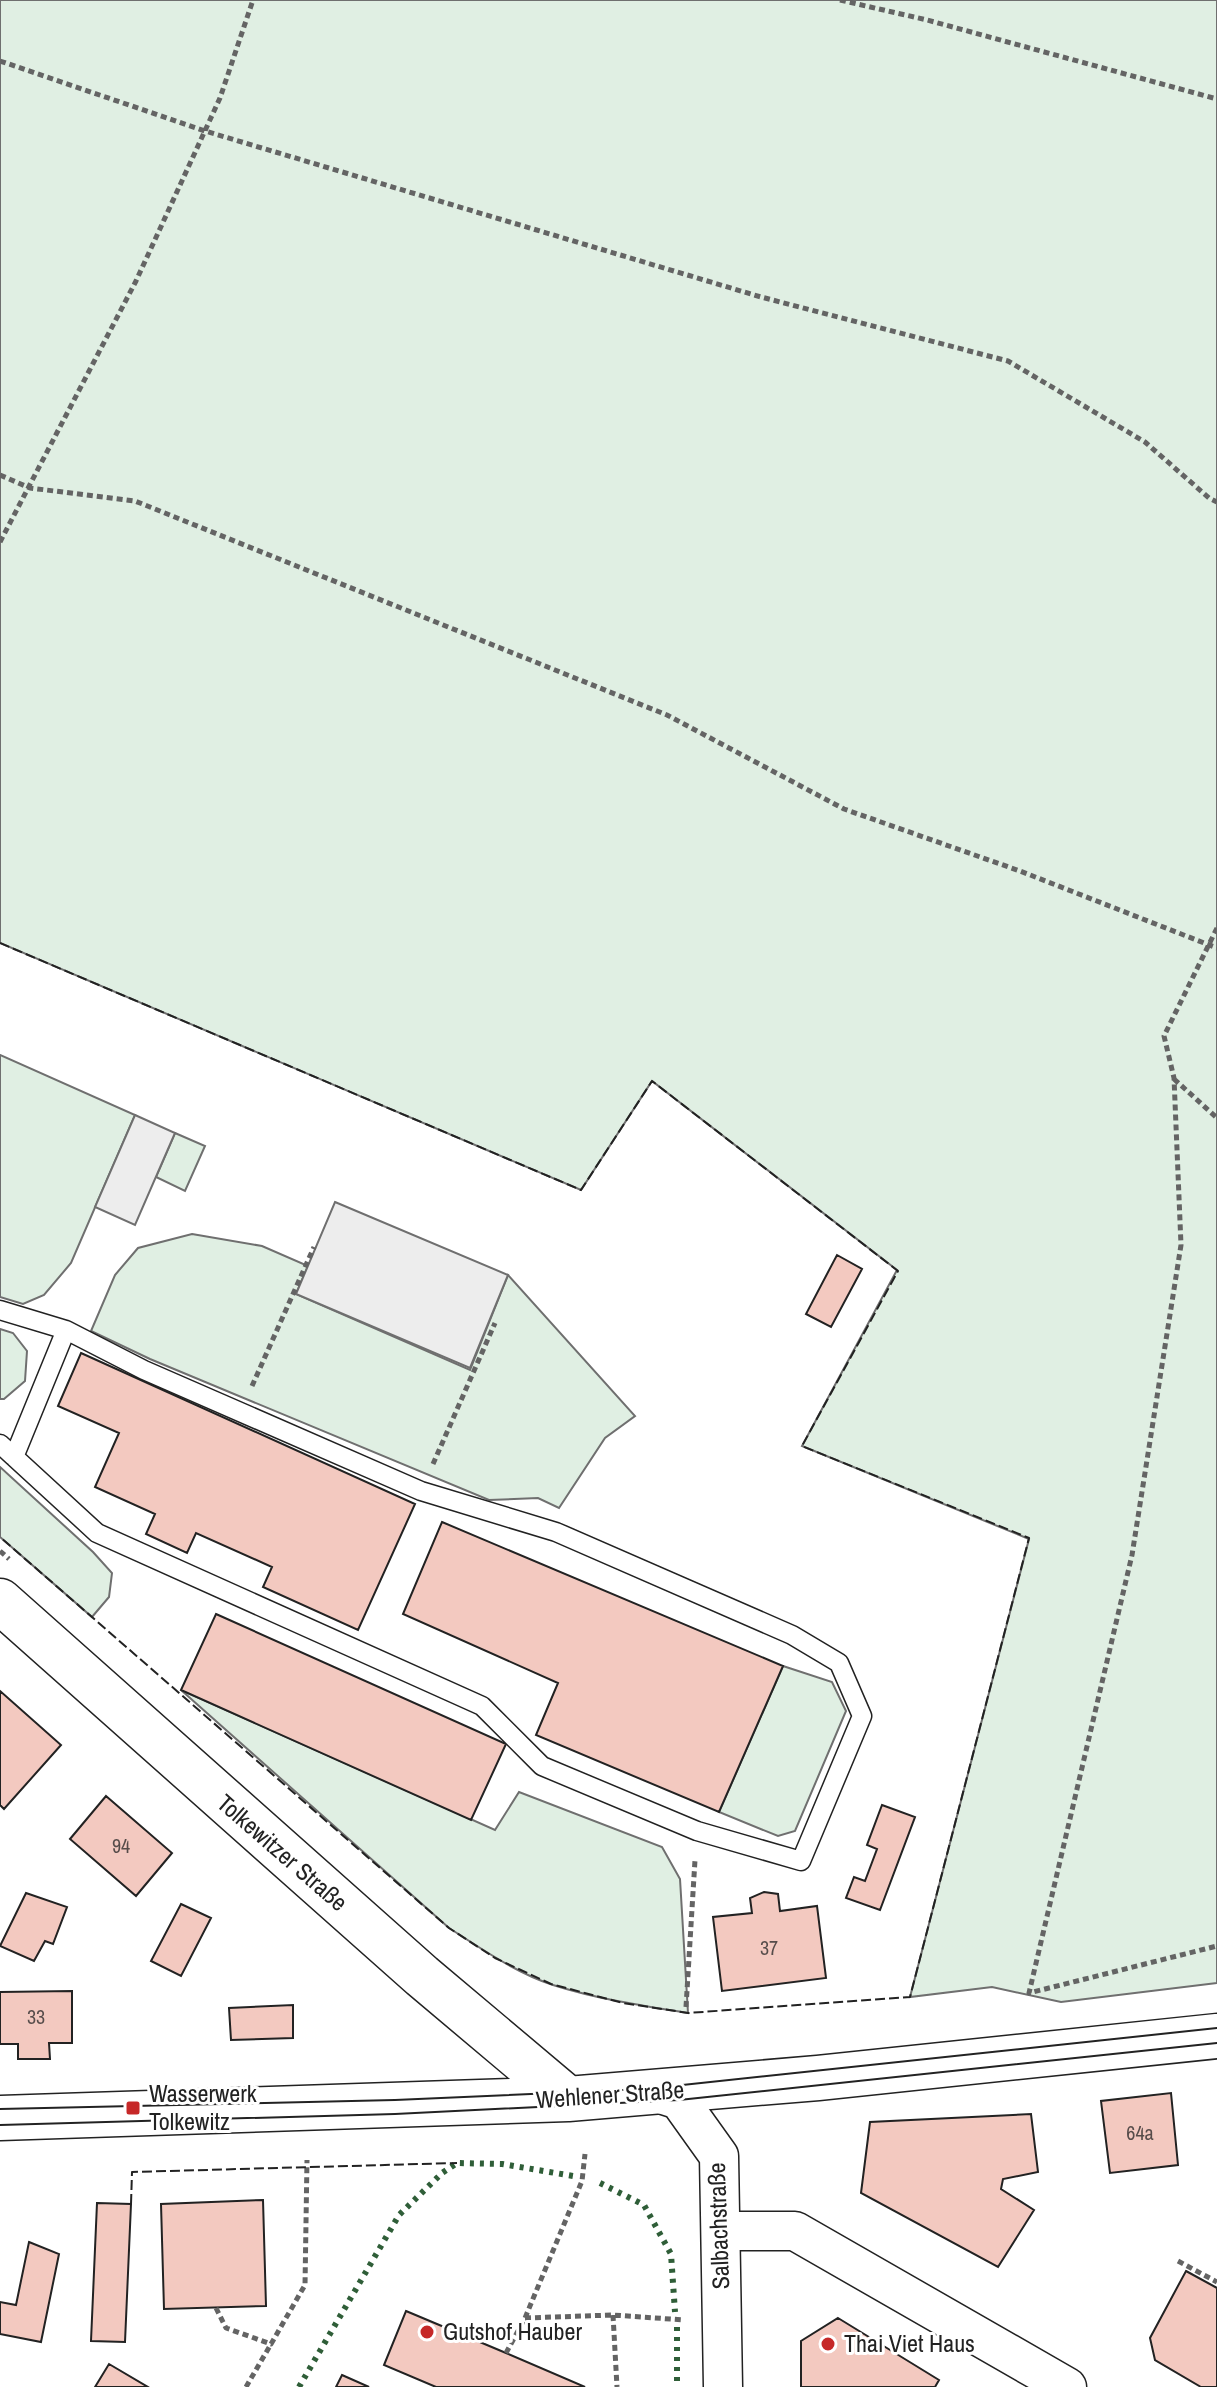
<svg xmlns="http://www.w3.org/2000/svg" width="1217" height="2387" font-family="'Archivo Narrow',sans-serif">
  <rect width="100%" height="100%" fill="#fff"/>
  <path fill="#e0efe3" stroke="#6f6f6f" stroke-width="2" d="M0,0H1217V1983L1061,2002L992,1987L910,1997L1029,1539L802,1446L897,1270L652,1081L581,1190L0,943Z
    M0,1055L135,1115L71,1263L44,1295L23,1304L0,1297Z
    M175,1133L205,1146L185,1191L156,1177Z
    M192,1234L262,1246L308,1266L296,1294L470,1370L508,1275L635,1416L605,1438L559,1508L538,1498L489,1500L150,1359L91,1331L115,1275L138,1248Z
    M0,1329L13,1333L27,1351L25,1381L4,1399H0Z
    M0,1467L93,1552L112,1573L109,1597L92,1617L0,1537Z
    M783,1666L832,1682L846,1711L795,1831L778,1836L719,1812Z
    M181,1690L495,1830L519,1792L662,1847L680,1879L688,2013C643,2006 597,1999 553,1985C516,1973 482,1949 449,1928Z"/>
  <path fill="#ededed" stroke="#6f6f6f" stroke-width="2" d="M135,1115L175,1133L135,1225L95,1207Z
    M335,1202L508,1275L470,1368L296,1294Z"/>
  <path fill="#f3c9c0" stroke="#222" stroke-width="2" d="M837,1255L862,1269L831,1327L806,1314Z
    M81,1353L415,1504L358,1630L263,1587L272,1567L196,1533L187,1553L146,1534L155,1514L95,1487L119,1433L58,1406Z
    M442,1522L783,1666L719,1812L536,1735L558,1683L403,1614Z
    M216,1614L506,1744L471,1820L181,1690Z
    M0,1691L61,1745L4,1809L0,1805Z
    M106,1796L172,1853L136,1896L70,1839Z
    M882,1805L915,1817L880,1910L846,1898L854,1877L865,1881L877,1849L867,1845Z
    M764,1892L778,1894L780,1911L817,1906L826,1978L722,1991L713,1917L752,1913L750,1898Z
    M26,1893L67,1907L53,1944L45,1941L34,1961L0,1946Z
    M181,1904L211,1918L181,1976L151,1961Z
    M72,1991V2043H49L50,2059H18V2044H0V1992Z
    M293,2005V2038L231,2040L229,2008Z
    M1171,2093L1178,2165L1110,2173L1101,2101Z
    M1031,2114L1038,2172L1003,2179L1001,2189L1034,2210L998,2267L861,2193L870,2122Z
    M263,2200L266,2306L164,2309L161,2204Z
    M97,2203L131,2204L125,2342L91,2341Z
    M29,2242L59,2254L41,2342L0,2334V2302L16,2305Z
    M1186,2271L1217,2288V2387H1201L1155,2360L1150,2338Z
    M406,2311L506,2353L585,2387H436L384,2365Z
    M838,2318L939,2380L935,2387H801V2341Z
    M109,2364L148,2387H95Z
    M342,2375L369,2387H336Z"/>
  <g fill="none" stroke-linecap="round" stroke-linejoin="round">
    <defs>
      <path id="service" d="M0,1310L66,1330L14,1457
        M0,1444L97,1533L482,1706L542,1766L697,1831L801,1861L862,1716L839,1663L792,1635L556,1532L421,1491L144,1370L66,1330"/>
      <path id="minor" d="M657,2093L679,2100L719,2156L723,2387
        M721,2231H795L1067,2387"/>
      <path id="secondary" d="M0,1601L422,1976L568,2099
        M0,2118L568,2099L818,2078L1217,2036"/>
    </defs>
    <use href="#service" stroke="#222" stroke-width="21"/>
    <use href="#minor" stroke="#222" stroke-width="41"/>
    <use href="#secondary" stroke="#222" stroke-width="47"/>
    <path stroke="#646464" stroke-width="5" stroke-dasharray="6 4" stroke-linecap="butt" d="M840,0L927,20L1217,99
      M0,61L205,131L761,297L1008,361L1145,442L1209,498L1217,502
      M0,475L30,488L135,501L667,715L844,809L1020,871L1217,948
      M0,542L136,281L220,98L253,0
      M1217,928L1164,1036L1174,1078L1181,1245L1132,1555L1029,1993L1217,1946
      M1174,1079L1217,1118
      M252,1386L314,1247
      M433,1464L495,1323
      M0,1551L9,1559
      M686,2007L695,1860
      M1178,2261L1217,2282
      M216,2308L226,2328L271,2344L305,2285L307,2160
      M613,2315L617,2387
      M525,2318L613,2315L684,2320
      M506,2353L525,2318L582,2181L585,2154
      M246,2387L271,2344"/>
    <use href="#service" stroke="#fff" stroke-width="18"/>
    <use href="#minor" stroke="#fff" stroke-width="38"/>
    <use href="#secondary" stroke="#fff" stroke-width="44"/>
    <path stroke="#222" stroke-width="2" d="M0,2109L395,2100L645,2089L1217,2028
      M0,2125L395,2114L679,2100L1217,2043"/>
    <path stroke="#2f5e38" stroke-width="6" stroke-dasharray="4 6" stroke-linecap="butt" d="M600,2183L644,2205L671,2254L675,2312
      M677,2327V2387
      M299,2387L399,2215L442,2173L457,2163L502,2164L573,2176"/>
    <path stroke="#222" stroke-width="2" stroke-dasharray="10 4" stroke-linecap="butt" d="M0,943L581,1190L652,1081L898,1271L802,1446L1029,1538L910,1997L688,2013L623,2003L551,1984L495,1958L449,1928L0,1537
      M131,2204L132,2172L457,2163"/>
  </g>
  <g fill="#c62828" stroke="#fff" stroke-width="3">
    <rect x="125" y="2100" width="16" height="16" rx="4"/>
    <circle cx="427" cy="2332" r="8"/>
    <circle cx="828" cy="2344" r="8"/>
  </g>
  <g text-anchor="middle" stroke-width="6" stroke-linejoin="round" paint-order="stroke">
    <g font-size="20" fill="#564c4a">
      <text x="121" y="1853">94</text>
      <text x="769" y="1955">37</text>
      <text x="36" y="2024">33</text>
      <text x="1140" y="2140">64a</text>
    </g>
    <g font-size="24" fill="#222" stroke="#fff">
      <text transform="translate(282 1853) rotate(41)" y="8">Tolkewitzer Straße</text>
      <text transform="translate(610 2095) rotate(-4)" y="8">Wehlener Straße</text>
      <text transform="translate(719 2226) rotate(-92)" y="8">Salbachstraße</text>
    </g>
    <g font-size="24" fill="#222" stroke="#fff" text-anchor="start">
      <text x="149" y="2102">Wasserwerk<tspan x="149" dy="28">Tolkewitz</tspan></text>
      <text x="443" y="2340">Gutshof Hauber</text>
      <text x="844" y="2352">Thai Viet Haus</text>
    </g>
  </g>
</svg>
